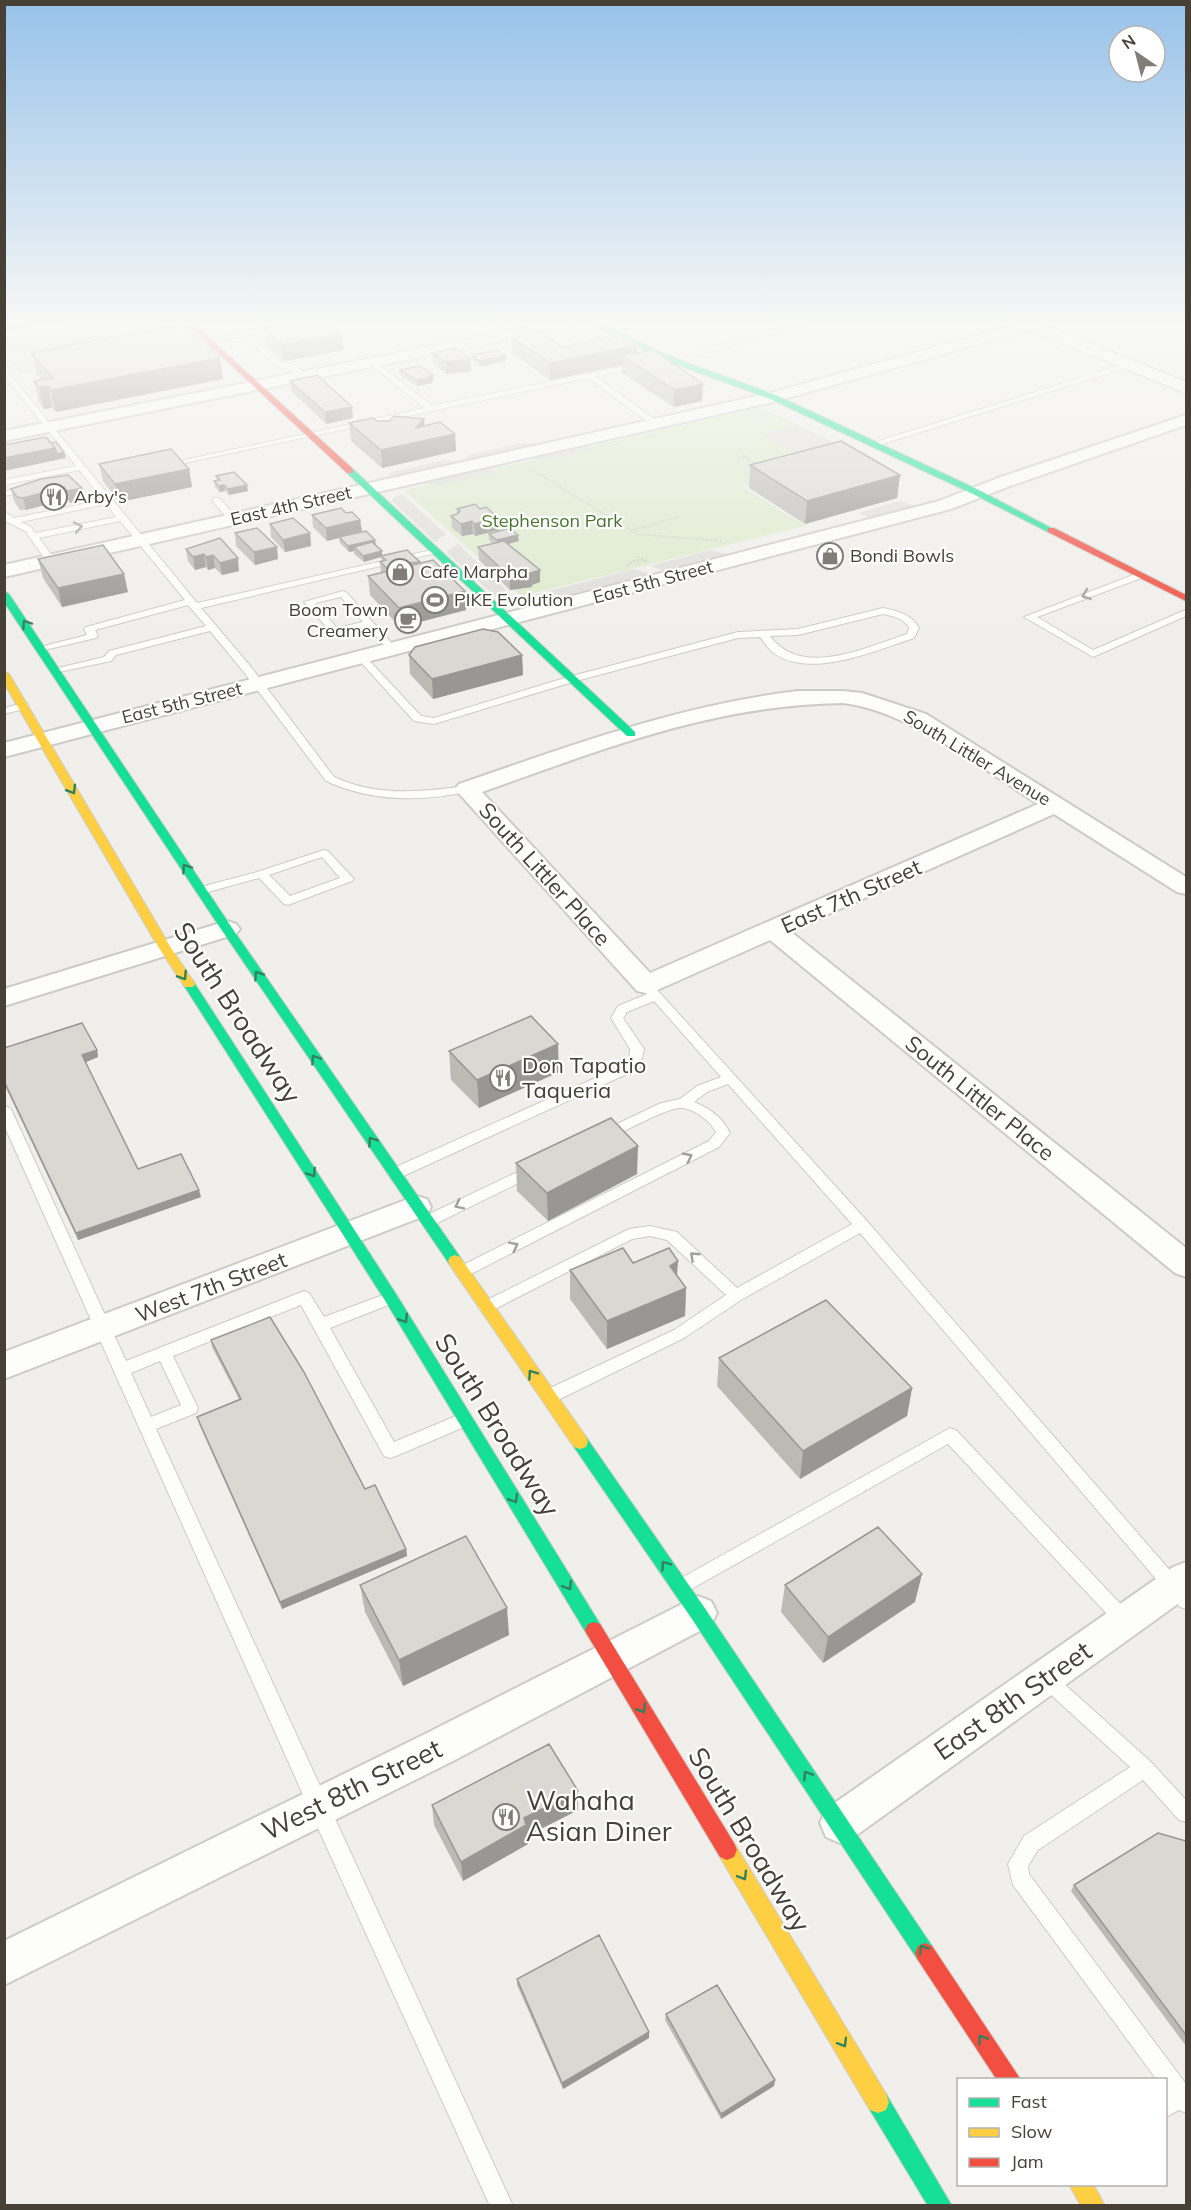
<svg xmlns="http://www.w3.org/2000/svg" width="1191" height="2210" font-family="Mulish,sans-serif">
  <rect width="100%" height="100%" fill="#f0efeb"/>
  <path fill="#ddeacc" d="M757,408L787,419L860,455L743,487L805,526L521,596L404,490Z"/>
  <path fill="#dfdeda" d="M81,325H166L187,344L20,375L5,356V339Z
    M797,426L857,454L817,463L763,437L769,431Z
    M521,443L541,445L477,459L465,458L468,455Z
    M582,446L593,447L591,450L548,461L526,458Z
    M445,460L466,462L402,476L388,475L391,472Z
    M484,468L496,470L493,473L441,485L420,483Z
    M402,494L446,534L435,542L391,500Z
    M899,501L916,506L869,518L859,513Z
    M458,544L506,590L496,597L446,552Z
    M710,550L731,555L668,572L650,566Z
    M634,569L652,574L549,601L533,595Z"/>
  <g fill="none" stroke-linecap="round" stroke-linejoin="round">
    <defs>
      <path id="lane" d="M286,325H302L251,335L283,363L294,365L305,374V378H299L289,369L278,367L244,336L209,342L205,340Z
        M486,325H494L509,336L502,338Z
        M557,325H566L608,350L601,352Z
        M794,325H806L699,354L695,352Z
        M373,360L432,406L639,363H642V367L595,376L661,424L654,426L588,378L165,467L161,465L425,408L370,364L369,362Z
        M1128,363L1135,365L876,446L869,444Z
        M4,367L197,603L436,549V553L201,608L251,667L334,777C377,797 421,792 467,786L472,789L471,791C423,802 371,802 326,781L243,671L210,631L116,655L111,661L54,673V669L104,657L109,651L206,626L188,605L95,630L98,636L96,638L40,651V647L87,635L84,629L86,627L185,600L120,521L39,538L56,561L51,564L48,563L25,531L5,521L4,511L14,518L103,500L79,470L4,485V480L76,466L4,375ZM106,504L116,517L35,533L31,527L21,522Z
        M29,486L32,487V491L4,496V491Z
        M213,498H219L236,517V521H230L213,502Z
        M1141,572L1146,575L1144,577L1037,617L1093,650L1183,611L1186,610V616L1093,657L1024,617Z
        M343,591L346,592L396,648V652H390L367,626L332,633L304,602ZM341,597L363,622L337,628L315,603Z
        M883,608C898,611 911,614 919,628L914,638C877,650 812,679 775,654C769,650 765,643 760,637L738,638L576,681L434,724L414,721L357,658L365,656L421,716L434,718L568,677L738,632L798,629ZM883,614C893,616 904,618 909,628L907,634C866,647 802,679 770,636L798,635Z
        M24,703L28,704V708L4,714V708Z
        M324,850L328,851L352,877L354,879L352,881L288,905L284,904L259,878L201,894L195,890L197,888L257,872ZM322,857L340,878L290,896L269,875Z
        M646,981L650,982L867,1221L1186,1589V1609L1180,1607L860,1233L741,1300L684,1338L556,1401L550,1402L544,1401L542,1396L544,1391L674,1330L726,1295L667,1240L650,1236L632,1239L491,1311L486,1313L481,1311L478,1307L481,1303L629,1229L650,1226L677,1232L737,1288L852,1224L728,1084L707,1092L694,1102C711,1109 722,1117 730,1133L719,1147L467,1276H457L455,1272L457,1268L709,1141L716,1132C711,1122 695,1109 682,1108C667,1107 624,1132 608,1139H598L596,1136L598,1133L661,1103L680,1099L697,1086L721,1077L654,1001L627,1012L623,1018L644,1049L640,1068L399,1178L394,1179L387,1174L389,1170L629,1063L630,1049L611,1018L618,1006L647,994L640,985Z
        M4,1105L11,1109L126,1361L304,1291L309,1293L324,1317L391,1292L396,1294L399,1298L396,1302L330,1328L394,1442L463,1413L469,1415L471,1420L469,1425L396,1456L390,1458L384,1456L301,1305L173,1356L198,1408L196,1413L156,1429L513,2206H490L312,1815L4,1125ZM160,1361L181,1405L151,1417L131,1373Z
        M532,1165L537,1166L539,1170L537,1174L433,1225H423L421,1221L423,1217Z
        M950,1428L956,1430L1131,1615L1134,1621L1131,1627L1125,1629L1119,1627L948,1444L688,1591L682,1594L676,1591L673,1586L676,1581Z
        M1045,1670L1051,1672L1151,1762L1186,1800V1822L1179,1820L1143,1780L1038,1850L1028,1866L1029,1874L1186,2084V2113L1179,2110L1166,2117V2080H1157L1013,1885L1008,1864L1024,1836L1130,1767L1039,1684L1036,1678L1039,1672Z"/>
      <path id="street" d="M538,325H567L560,329L4,441V431Z
        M1014,325H1044L1186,382V393L1030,330L773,402L4,577V565L770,393Z
        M1186,415V425L1010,486L951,509L4,757V743L939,501L998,478Z
        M798,691H843L862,693L926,714L1186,877V894L1177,892L1054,814L790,931L1186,1248V1277L1175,1273L770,940L655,991L646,993L637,991L455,789L459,784C570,746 680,705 798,691ZM843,703C909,711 981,768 1038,804L650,973L482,792C604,749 712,705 843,703Z
        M227,921L236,924L240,929L236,934L4,1006V989Z
        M416,1196L427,1199L431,1207L427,1215L4,1379V1352Z
        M1186,1562V1598L854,1837L840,1843L826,1837L820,1823L826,1809L1173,1567Z
        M698,1596L711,1601L717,1613L711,1625L453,1761L4,1985V1941L425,1734Z"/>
      <path id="fast" d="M16,325H32L4,331V327Z
        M594,325H603L672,357L776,395L979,490L1055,530L1048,532L973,494L770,399L666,361Z
        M347,469H353L635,732V736H627L382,506L347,473Z
        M4,591L9,594L232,928L460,1257L462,1261L460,1265H450L221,929L4,602Z
        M189,980L193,981L396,1294L600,1624L603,1630L600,1636L594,1638L588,1636L386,1302L183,984Z
        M580,1435L586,1437L704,1607L932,1946L935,1953L932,1960L925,1963L918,1960L692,1619L574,1447L572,1442L574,1437Z
        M878,2091L886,2094L952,2206H928L870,2110L867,2102L870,2094Z"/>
      <path id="slow" d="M4,671L9,674L171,948L195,984L193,987H185L159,948L4,683Z
        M455,1255L460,1257L586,1437L588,1442L586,1447L580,1449L574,1447L450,1265L448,1261L450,1257Z
        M727,1840L734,1843L886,2094L889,2102L886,2110L878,2113L870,2110L720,1857L717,1850L720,1843Z
        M1069,2184H1093L1105,2206H1081Z"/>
      <path id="jam" d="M188,325H195L353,469V473H347Z
        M1048,528H1054L1186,595V601L1048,532Z
        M594,1622L600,1624L734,1843L737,1850L734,1857L727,1860L720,1857L588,1636L585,1630L588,1624Z
        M925,1943L932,1946L1021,2080H997L918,1960L915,1953L918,1946Z"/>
    </defs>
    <use href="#lane" stroke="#cdcbc7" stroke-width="2"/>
    <use href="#street" stroke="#cdcbc7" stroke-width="4"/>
    <use href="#fast" stroke="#ceccc2" stroke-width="2"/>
    <use href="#slow" stroke="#ceccc2" stroke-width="2"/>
    <use href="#jam" stroke="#ceccc2" stroke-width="2"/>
    <path stroke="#d1cecb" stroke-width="2" stroke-dasharray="1.5 1.5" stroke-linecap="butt" d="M743,455L749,458H738Z
      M747,459L760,465
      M534,471L637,534L722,541
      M631,531L680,516"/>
    <path stroke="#d1cecb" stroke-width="3" stroke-dasharray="2 2" stroke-linecap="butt" d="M627,566L631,562L643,559L647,562"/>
    <use href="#lane" fill="#fdfdfc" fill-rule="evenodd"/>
    <use href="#street" fill="#fdfdfc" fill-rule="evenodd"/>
    <use href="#fast" fill="#16e098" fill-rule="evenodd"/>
    <use href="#slow" fill="#ffcf43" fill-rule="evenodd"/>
    <use href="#jam" fill="#f24e42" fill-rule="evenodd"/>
  </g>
  <path fill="#bbbab5" d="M263,328L344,350L284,361L265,344Z
    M511,337L562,347L637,345V353L702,401L674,407L622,373V365L550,380L512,353Z
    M68,345L223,379L56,412L52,408L44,409L39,403L34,381L41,380L37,375L32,353L69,347Z
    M432,353L470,359L471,371L446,374L433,364Z
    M472,355L506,361L480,367L472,360Z
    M400,370L433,381H432V383L417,386L401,376Z
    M290,381L352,407L353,418L326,424L292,392Z
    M424,419V426L455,434L456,451L382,468L351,441L349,423L377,421Z
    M99,464L189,469L192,487L119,502L103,481Z
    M750,465L900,475L897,498L805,524L749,488Z
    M216,476L247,485L248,491L229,495L225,491L220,492L215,487L214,481H217Z
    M41,479L82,488L84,500L70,503L67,499L26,510H20L14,501L11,489Z
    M457,509H480L498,518L499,530L475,536L473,534L462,536L452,528L451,516L457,514Z
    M346,513L360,520L362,532L376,545L382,555L420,562V564L466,610L400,627L370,595L368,576L381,573L380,562L382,561L381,557L364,562L354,554V551L349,552L340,543L339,538L327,541L313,527L312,515Z
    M270,524L310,533L311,546L285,552L271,537Z
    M235,533L278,559L255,565L236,546Z
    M489,534L519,541L507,544L540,582L532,585V587L510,590L479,560L478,547L493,544L489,540Z
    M220,538L239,571L222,575L215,568L208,570L206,567L195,570L188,561L186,549Z
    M38,559L128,592L62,607L43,578Z
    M409,655H522L523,675L433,699L410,674Z
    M4,1048L97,1050L98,1057L85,1062L138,1169L201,1197L78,1240L4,1084Z
    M449,1051L559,1072L479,1108L451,1080Z
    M516,1163L637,1174L548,1221L517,1191Z
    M633,1263L677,1276L686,1288L685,1316L607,1349L570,1299V1270Z
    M211,1340L365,1489L406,1549L407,1556L282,1609L199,1424L197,1417L239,1399L212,1347Z
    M719,1358L912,1388L907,1416L800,1479L717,1386Z
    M360,1585L509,1635L403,1686L365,1612Z
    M785,1585L915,1602L823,1663L781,1612Z
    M578,1791V1810L527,1836L528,1844L463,1881L434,1825L432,1805Z
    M1186,1841V2046L1071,1891L1074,1885Z
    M517,1979L649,2038L563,2089L517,1985Z
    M666,2014L775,2080L774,2086L721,2119L665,2020Z"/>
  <path fill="#999794" d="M342,333L344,350L284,361L282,345Z
    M637,345V361L622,356V365L550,380V363Z
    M506,356V361L480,367V361Z
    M220,358L223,379L56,412L51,390Z
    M470,359L471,371L446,374V362Z
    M433,375V381H432V383L417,386V380Z
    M703,384L702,401L674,407V390Z
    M48,386L52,408L44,409L39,387Z
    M352,407L353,418L326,424L325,412Z
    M424,419L425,437L455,434L456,451L382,468L381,450L416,428Z
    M55,448L64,452L66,458L4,471V458Z
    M189,469L192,487L119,502L115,484Z
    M900,475L897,498L805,524L807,501Z
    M224,485L225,491L220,492L219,486Z
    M247,485L248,491L229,495L228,489Z
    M64,487L67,499L26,510L23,498Z
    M82,488L84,500L70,503L67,491Z
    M498,518L499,530L475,536L474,524Z
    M360,520L362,532L327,541L326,528Z
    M472,521L473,534L462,536L461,524Z
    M310,533L311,546L285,552L283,540Z
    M518,535L519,541L497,547V540Z
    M375,540L376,546L354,547V551L349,552L348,546Z
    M277,547L278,559L255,565L254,552Z
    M382,551V557L381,556V557L364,562L363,556Z
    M204,554L206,567L195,570L193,557Z
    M213,555L215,568L208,570L206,557Z
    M238,558L239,571L222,575L220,563Z
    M410,563L411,575L388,581L387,568Z
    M540,570V582L532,585V587L510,590V577Z
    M124,574L128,592L62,607L58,588Z
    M465,591L466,610L400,627L399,608Z
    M522,655L523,675L433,699L432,679Z
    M558,1044L559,1072L479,1108L477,1080Z
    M97,1050L98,1057L84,1063L82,1055Z
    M638,1146L637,1174L548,1221L547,1193Z
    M199,1190L201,1197L78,1240L76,1233Z
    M678,1261L676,1289L670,1266Z
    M686,1288L685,1316L607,1349V1321Z
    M912,1388L907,1416L800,1479L803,1451Z
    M406,1549L407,1556L282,1609L280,1602Z
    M922,1574L915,1602L823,1663L828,1637Z
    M507,1608L509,1635L403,1686L399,1660Z
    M578,1791V1810L527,1836L528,1844L463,1881L461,1862L524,1818Z
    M649,2032V2038L563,2089L562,2083Z
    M775,2080L774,2086L721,2119V2114Z"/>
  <path fill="#dad8d3" stroke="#999794" stroke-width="1.5" d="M185,325L220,358L51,390L48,386L39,387L34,381L53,378L32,353L70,346L68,345Z
    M279,325H332L342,333L282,345L263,328Z
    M539,331L562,347L621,335L637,345L550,363L511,337Z
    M455,348L470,359L446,362L432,353Z
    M498,350L506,356L480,361L472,355Z
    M653,350L703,384L674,390L622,356Z
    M420,366L433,375L430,376L432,377L417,380L400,370Z
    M317,375L352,407L325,412L290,381Z
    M394,416L424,419L416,428L440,422L455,434L381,450L349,423L373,418L377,421H389Z
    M46,437L55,448L4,458V445Z
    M841,441L900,475L807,501L750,465Z
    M56,442L64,452L57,454L55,448L51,443Z
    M171,449L189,469L115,484L99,464Z
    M234,472L247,485L228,489L224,485L219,486L214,481L220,480L216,476Z
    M68,475L82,488L67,491L64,487L23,498L17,497L11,489L41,479Z
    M475,504L480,509L486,507L498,518L474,524L472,521L461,524L451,516L457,514L460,511L457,509Z
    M341,508L346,513L352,512L360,520L326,528L312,515Z
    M293,518L310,533L283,540L270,524Z
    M257,528L277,547L254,552L235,533Z
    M510,528L518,535L497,540L489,534Z
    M366,531L375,540L348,546L339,537Z
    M220,538L238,558L220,563L213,555L206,557L204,554L193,557L186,549Z
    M504,541L540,570L530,573L531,574L510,577L478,547Z
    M372,542L382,551L363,556L354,547Z
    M103,545L124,574L58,588L38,559Z
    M407,550L420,562L410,563L387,568L380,562L386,560L381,556Z
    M433,560L465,591L399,608L368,576Z
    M483,629L498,632L522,655L432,679L409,655L415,647Z
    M531,1016L558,1044L477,1080L449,1051Z
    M82,1023L97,1050L82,1055L138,1169L181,1154L199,1190L76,1233L4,1081V1048Z
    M611,1118L638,1146L547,1193L516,1163Z
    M623,1248L633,1263L669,1248L678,1261L670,1266L686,1288L607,1321L570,1270Z
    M826,1300L912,1388L803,1451L719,1358Z
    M270,1317L304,1372L365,1489L375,1485L406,1549L280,1602L197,1417L241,1399L211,1340Z
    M878,1527L922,1574L828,1637L785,1585Z
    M466,1536L507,1608L399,1660L360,1585Z
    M549,1744L578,1791L524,1818L526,1825L461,1862L432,1805Z
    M1158,1833L1186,1841V2035L1074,1885Z
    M599,1935L649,2032L562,2083L517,1979Z
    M717,1985L775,2080L721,2114L666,2014Z"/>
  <defs><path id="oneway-chevron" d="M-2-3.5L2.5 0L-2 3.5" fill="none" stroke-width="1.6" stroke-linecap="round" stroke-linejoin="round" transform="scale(1.5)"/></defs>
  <g stroke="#a29e9a">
    <use href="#oneway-chevron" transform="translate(78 527) rotate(-12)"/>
    <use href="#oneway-chevron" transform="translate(1086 595) rotate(160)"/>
    <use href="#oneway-chevron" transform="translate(688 1157) rotate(-27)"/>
    <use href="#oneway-chevron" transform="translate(459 1205) rotate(154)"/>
    <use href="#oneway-chevron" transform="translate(514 1246) rotate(-27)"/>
    <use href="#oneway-chevron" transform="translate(694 1256) rotate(-137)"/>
  </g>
  <g stroke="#33805e">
    <use href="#oneway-chevron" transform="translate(26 624) rotate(-124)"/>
    <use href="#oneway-chevron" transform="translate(72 790) rotate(59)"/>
    <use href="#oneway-chevron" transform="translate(186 868) rotate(-124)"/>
    <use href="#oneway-chevron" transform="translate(258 975) rotate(-124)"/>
    <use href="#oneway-chevron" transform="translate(183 976) rotate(57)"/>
    <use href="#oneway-chevron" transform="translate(315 1059) rotate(-124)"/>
    <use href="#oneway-chevron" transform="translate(372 1141) rotate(-125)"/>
    <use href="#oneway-chevron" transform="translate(312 1173) rotate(57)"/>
    <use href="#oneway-chevron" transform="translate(404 1319) rotate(58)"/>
    <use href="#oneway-chevron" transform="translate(532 1374) rotate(-125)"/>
    <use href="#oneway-chevron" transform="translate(514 1499) rotate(59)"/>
    <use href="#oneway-chevron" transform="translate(665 1565) rotate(-125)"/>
    <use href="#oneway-chevron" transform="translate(568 1586) rotate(58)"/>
    <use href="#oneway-chevron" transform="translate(642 1709) rotate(59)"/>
    <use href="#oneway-chevron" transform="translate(807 1775) rotate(-124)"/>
    <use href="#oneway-chevron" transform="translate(743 1876) rotate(59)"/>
    <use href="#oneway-chevron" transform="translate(923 1949) rotate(-123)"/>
    <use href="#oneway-chevron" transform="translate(982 2039) rotate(-124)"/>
    <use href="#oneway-chevron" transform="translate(843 2043) rotate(59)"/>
  </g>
  <linearGradient id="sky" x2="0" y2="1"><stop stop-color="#97c2ea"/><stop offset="0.51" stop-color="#f8f8f6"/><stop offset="1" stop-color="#f8f8f6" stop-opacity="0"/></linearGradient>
  <rect width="1191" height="634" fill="url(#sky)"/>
  <defs>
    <symbol id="restaurant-ring" viewBox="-11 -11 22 22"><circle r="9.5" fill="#fff" stroke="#827d76" stroke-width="1.5"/><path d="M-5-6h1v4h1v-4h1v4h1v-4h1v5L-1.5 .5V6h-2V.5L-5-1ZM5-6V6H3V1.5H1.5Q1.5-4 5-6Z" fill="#827d76"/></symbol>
    <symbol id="shop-ring" viewBox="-11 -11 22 22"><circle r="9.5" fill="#fff" stroke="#827d76" stroke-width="1.5"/><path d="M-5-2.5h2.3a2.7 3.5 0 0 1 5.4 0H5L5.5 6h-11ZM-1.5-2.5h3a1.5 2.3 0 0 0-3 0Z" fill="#827d76"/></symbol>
    <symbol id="stadium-ring" viewBox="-11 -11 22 22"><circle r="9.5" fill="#fff" stroke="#827d76" stroke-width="1.5"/><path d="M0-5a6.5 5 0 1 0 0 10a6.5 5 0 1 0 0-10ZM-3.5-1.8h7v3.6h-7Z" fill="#827d76"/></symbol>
    <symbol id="cafe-ring" viewBox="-11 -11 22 22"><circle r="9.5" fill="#fff" stroke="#827d76" stroke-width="1.5"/><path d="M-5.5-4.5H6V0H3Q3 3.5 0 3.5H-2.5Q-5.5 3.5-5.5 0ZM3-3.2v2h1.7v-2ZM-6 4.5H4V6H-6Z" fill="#827d76"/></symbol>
  </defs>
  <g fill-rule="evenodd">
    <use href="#restaurant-ring" x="39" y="482" width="30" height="30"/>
    <use href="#shop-ring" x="815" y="541" width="30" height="30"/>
    <use href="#shop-ring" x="385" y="557" width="30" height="30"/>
    <use href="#stadium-ring" x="420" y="585" width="30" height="30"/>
    <use href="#cafe-ring" x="393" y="605" width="30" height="30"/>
    <use href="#restaurant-ring" x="488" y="1063" width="30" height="30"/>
    <use href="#restaurant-ring" x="491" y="1802" width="30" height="30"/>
  </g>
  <g text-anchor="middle" stroke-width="4.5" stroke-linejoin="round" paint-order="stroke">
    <g font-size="18" fill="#464037" stroke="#fff" text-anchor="start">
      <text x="74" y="503">Arby's</text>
      <text x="850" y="562">Bondi Bowls</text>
      <text x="420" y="578">Cafe Marpha</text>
      <text x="454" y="606">PIKE Evolution</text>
      <text x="388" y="616" text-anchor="end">Boom Town<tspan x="388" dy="21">Creamery</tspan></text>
    </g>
    <g font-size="18" fill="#464037" stroke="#fff">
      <text transform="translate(291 506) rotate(-13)" y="6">East 4th Street</text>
      <text transform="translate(653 582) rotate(-15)" y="6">East 5th Street</text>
      <text transform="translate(182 703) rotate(-14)" y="6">East 5th Street</text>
      <text transform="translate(977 758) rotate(31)" y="6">South Littler Avenue</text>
    </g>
    <g font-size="18" fill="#47742d" stroke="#fff">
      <text x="552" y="527">Stephenson Park</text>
    </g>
    <g font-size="22" fill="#464037" stroke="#fff">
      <text transform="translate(545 874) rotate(48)" y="8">South Littler Place</text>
      <text transform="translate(851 896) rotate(-24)" y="8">East 7th Street</text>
      <text transform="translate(980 1098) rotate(39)" y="8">South Littler Place</text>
      <text transform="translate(211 1287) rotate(-21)" y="8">West 7th Street</text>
    </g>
    <g font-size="22" fill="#464037" stroke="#fff" text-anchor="start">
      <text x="522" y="1073">Don Tapatio<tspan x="522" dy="25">Taqueria</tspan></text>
    </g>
    <g font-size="27" fill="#464037" stroke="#fff">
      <text transform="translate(237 1013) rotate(57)" y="9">South Broadway</text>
      <text transform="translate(497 1425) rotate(58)" y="9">South Broadway</text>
      <text transform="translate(1013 1701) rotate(-35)" y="9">East 8th Street</text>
      <text transform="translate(352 1790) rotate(-26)" y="9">West 8th Street</text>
      <text transform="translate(749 1840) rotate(59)" y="9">South Broadway</text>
    </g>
    <g font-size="27" fill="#464037" stroke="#fff" text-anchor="start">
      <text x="526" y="1810">Wahaha<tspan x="526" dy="31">Asian Diner</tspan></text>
    </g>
  </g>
  <rect width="1191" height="2210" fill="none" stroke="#464037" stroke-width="12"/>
  <rect x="957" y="2078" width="210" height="108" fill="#ffffff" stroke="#b5b3af" stroke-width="1.5"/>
  <rect x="969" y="2098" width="30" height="9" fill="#16e098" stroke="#b5b3af" stroke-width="1.5"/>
  <text x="1011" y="2108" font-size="18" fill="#464037">Fast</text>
  <rect x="969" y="2128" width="30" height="9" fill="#ffcf43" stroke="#b5b3af" stroke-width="1.5"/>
  <text x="1011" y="2138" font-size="18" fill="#464037">Slow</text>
  <rect x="969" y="2158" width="30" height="9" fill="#f24e42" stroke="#b5b3af" stroke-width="1.5"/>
  <text x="1011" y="2168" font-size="18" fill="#464037">Jam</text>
  <g transform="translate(1137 54) rotate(325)"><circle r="28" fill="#ffffff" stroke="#b5b3af" stroke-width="1.5"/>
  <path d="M0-4.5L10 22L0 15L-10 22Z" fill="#827d76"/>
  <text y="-9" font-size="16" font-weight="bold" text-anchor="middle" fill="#464037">N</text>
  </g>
</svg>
